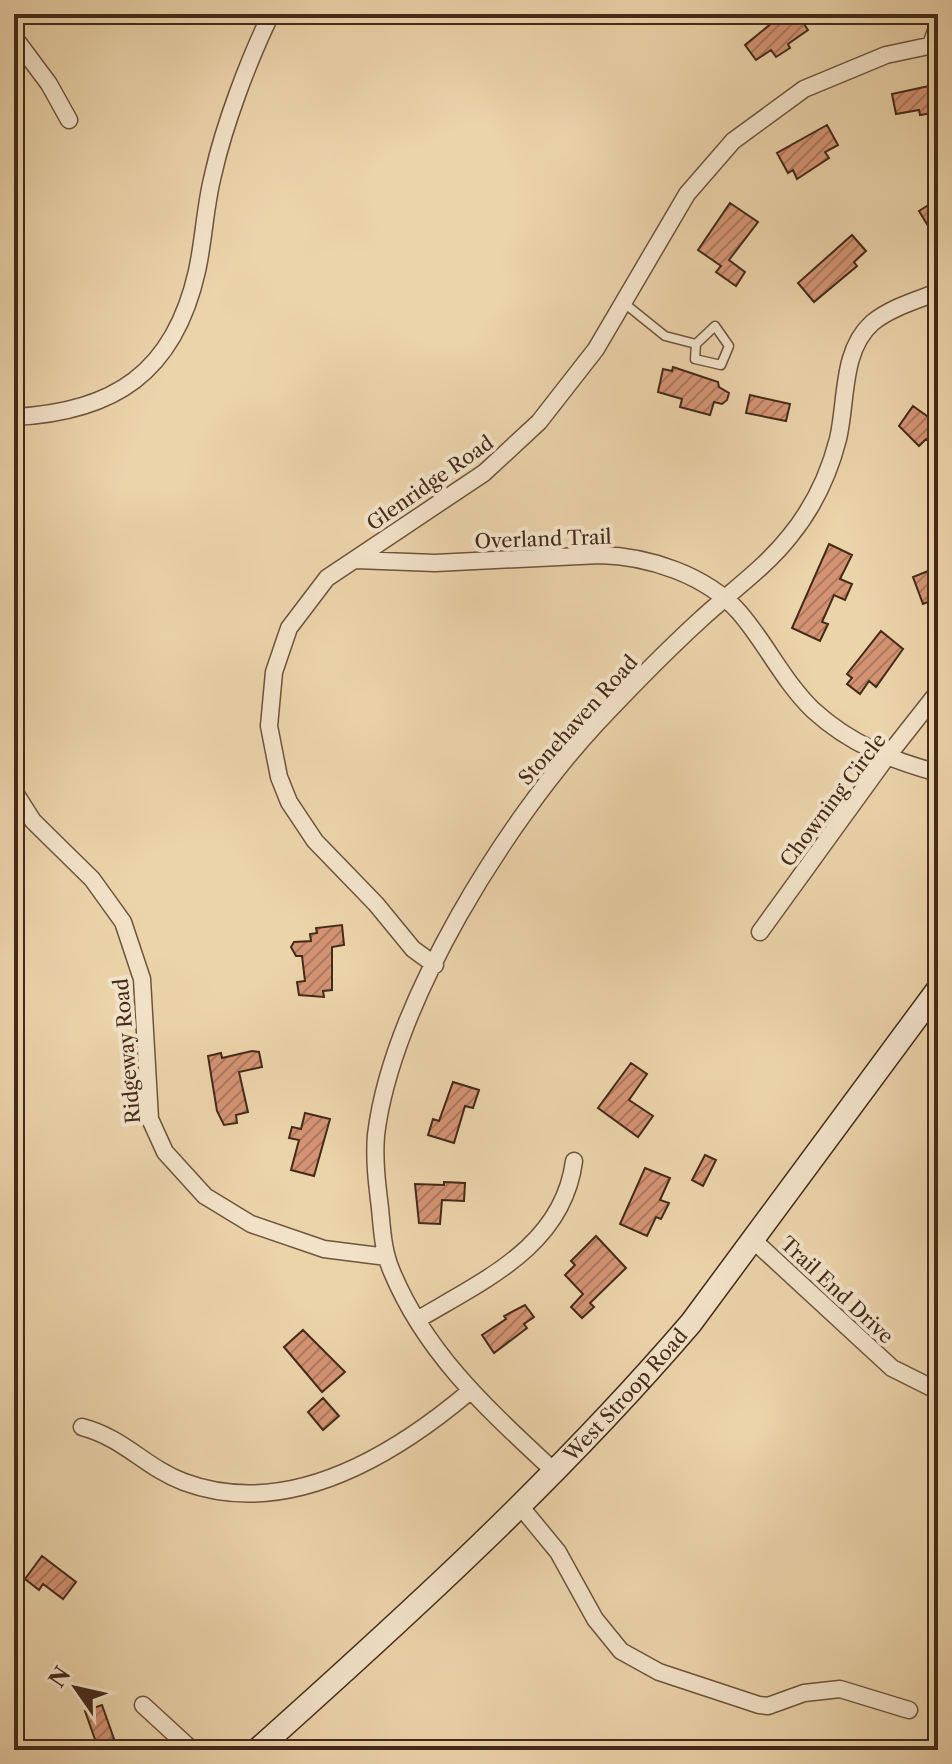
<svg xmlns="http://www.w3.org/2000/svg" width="952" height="1764" font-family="'Libre Caslon Text',serif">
  <defs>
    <pattern id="building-hatch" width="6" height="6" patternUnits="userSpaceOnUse" patternTransform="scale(2)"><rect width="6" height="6" fill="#d49474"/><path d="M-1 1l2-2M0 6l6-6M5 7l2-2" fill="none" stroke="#ae795e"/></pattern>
  </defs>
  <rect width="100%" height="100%" fill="#ebd3aa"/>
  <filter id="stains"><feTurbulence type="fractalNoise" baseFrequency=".0025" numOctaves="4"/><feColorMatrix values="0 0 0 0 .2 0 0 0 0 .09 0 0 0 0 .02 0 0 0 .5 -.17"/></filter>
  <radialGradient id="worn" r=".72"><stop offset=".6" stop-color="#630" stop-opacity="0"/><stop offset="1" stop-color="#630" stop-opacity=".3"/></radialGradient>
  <path fill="url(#building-hatch)" stroke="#442a19" stroke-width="2" d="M783,14H819L804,24L808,30L788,44L790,48L776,57L771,50L756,60L745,45Z
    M938,84V112L920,115L919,110L896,114L892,94Z
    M827,125L838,145L825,152L829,158L797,179L793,170L788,173L777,153Z
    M938,199V229H930L919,211Z
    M730,203L758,222L729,260L745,272L736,286L716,272L721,266L698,250Z
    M852,235L866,251L854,262L857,266L814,302L798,283Z
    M673,367L718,382L719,387L729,393L727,400L722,404L714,402L710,415L680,407L682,399L658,392L663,369L672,371Z
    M750,395L790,404L786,421L746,413Z
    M913,406L938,424V447L926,439L919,446L899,426Z
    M829,544L852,555L840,579L852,584L845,600L834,595L822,622L828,624L820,641L792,628Z
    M938,567V598L923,604L913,577Z
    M881,631L903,649L876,687L869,681L860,694L847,684L852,678L847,674Z
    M342,925L344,945L332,947V990L323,991L324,997L299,995L297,982L305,981L302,956H296L291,947L294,942L311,941L310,934L317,933L316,928Z
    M252,1051L259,1052L262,1067L239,1072L248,1112L236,1115L237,1123L224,1125L217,1111L208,1056L221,1053L222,1058Z
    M631,1063L647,1074L629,1100L653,1116L638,1137L598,1108Z
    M453,1082L479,1090L473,1108L465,1106L454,1143L428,1135L433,1119L439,1121Z
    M305,1113L330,1119L314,1176L291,1170L299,1140L289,1138L292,1127L301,1129Z
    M705,1155L716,1160L703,1186L692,1180Z
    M645,1168L670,1178L660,1200L669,1203L661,1219L656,1217L647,1236L620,1224Z
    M444,1182L465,1183L464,1201L442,1200L440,1224L419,1223L415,1184L444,1185Z
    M596,1236L626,1268L590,1303L594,1307L582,1318L571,1307L583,1294L565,1275L575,1265L571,1261Z
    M525,1305L534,1317L524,1324L527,1328L494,1353L482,1335L506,1319L504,1316Z
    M303,1330L345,1372L322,1392L284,1347Z
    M323,1398L339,1416L323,1430L308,1412Z
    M42,1556L76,1582L63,1599L43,1584L39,1590L25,1579Z
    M102,1705L114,1739L97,1745L85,1711Z"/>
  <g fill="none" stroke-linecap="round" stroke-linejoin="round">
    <defs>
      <path id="service" d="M624,303L665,336L696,344L695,359L721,365L729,346L715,326L696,344"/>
      <path id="minor" d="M14,37L49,84L69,120
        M931,45L938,25
        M14,417C114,412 174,373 197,271C204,239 205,206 213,175C224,125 249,59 271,14
        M356,560L435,563L600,555C648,556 706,575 739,612C766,643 783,681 813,710C850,744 891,760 938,773
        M14,791L33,821L92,879L123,922L142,979L150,1119L165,1152L205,1196L251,1224L324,1249L387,1257
        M760,932L886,758L938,692
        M435,965L413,949L376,904L315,841L289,802L279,777L269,726L274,672L289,628L327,578L484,473L539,422L596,349L687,194L733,141L804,89L886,55L938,44
        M752,1239L892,1368L938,1391
        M417,1320C484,1280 563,1246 574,1161
        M82,1427C124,1438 146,1468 184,1482C287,1520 393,1456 469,1392
        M556,1473C491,1412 427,1356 392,1272C383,1252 382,1229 380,1208C377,1184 374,1160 376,1135C392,1003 507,820 597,723C630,688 664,653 700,620C730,592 764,569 790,536C813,508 829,474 838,439C847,401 841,351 872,323C890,308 917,300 938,292
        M521,1507L558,1552L595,1619L621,1651L659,1672L759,1705L768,1706L804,1693L840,1689L909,1710
        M143,1705L192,1750"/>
      <g id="secondary">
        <path id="s1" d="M257,1750C409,1614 558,1478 691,1323L938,989"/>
      </g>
    </defs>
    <use href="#service" stroke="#6e543d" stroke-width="11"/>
    <use href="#minor" stroke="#6e543d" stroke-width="19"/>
    <use href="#secondary" stroke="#442a19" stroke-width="25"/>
    <use href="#service" stroke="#f2e2c8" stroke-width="8"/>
    <use href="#minor" stroke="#f2e2c8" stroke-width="16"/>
    <use href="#secondary" stroke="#f2e2c8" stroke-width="22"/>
  </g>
  <g text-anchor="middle" stroke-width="8" stroke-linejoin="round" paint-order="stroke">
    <g font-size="20" fill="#442a19" stroke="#f2e2c8">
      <text transform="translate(430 483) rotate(-35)" y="7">Glenridge Road</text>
      <text transform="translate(543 539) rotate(-2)" y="7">Overland Trail</text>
      <text transform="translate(578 720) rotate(-48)" y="7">Stonehaven Road</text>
      <text transform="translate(833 800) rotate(-53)" y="7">Chowning Circle</text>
      <text transform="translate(127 1051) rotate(-95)" y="7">Ridgeway Road</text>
      <text transform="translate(837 1290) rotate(43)" y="7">Trail End Drive</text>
      <text dy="7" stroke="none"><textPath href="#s1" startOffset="512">West Stroop Road</textPath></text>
    </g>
  </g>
  <rect width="952" height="1764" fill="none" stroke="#ebd3aa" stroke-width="48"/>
  <rect x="16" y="16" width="920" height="1732" fill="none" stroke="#442a19" stroke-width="4"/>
  <rect x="24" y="24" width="904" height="1716" fill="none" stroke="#442a19" stroke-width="2"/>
  <g transform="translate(76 1688) rotate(304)" stroke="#f2e2c8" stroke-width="6" paint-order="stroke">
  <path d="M0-6L14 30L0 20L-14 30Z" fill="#442a19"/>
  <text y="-12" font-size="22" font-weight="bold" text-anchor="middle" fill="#442a19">N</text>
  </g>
  <rect width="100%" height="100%" filter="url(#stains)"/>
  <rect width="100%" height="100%" fill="url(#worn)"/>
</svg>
